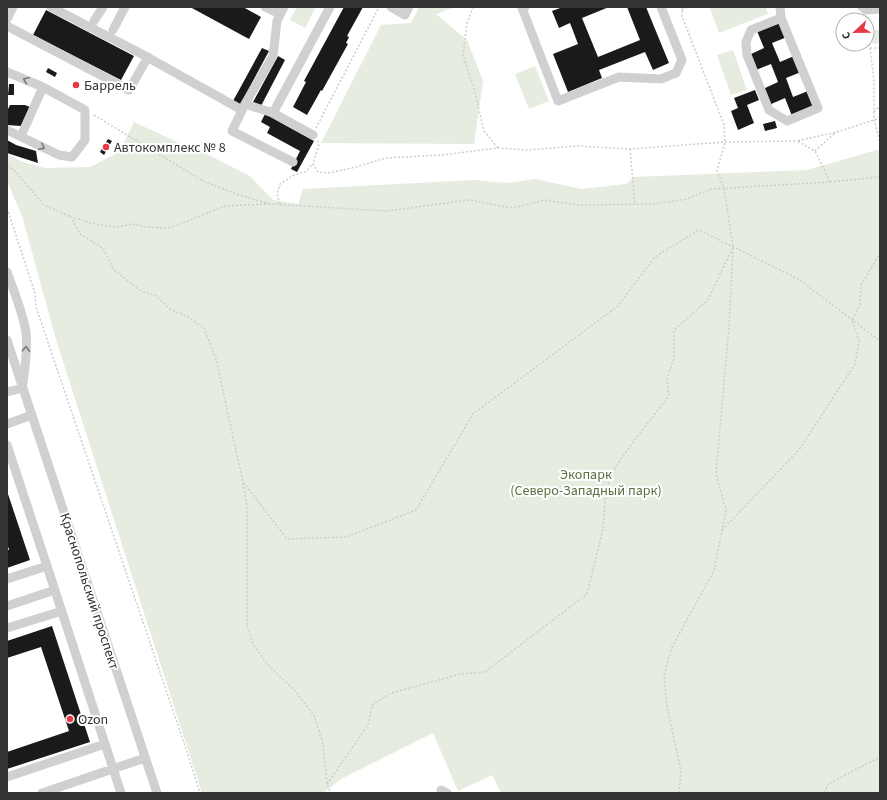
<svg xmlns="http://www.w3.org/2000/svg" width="887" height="800" font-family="'Source Sans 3',sans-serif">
  <rect width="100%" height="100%" fill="#fff"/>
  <path fill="#e6ecdf" d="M297,7H316L305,28L290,20Z
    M419,7H455L436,14L467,40L483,81L474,144L321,143L381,25L411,23Z
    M713,7H766L768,14L719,33L710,8Z
    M871,30H880V43L872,44Z
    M733,50L747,90L731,95L717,55Z
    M535,66L549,101L529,109L515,74Z
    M134,122L188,147L191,146L250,176L273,200L298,204L303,189L474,180L507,183L536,179L581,189L626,184L634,177L807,170L880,149V793H501L492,775L458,791L433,733L341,779L323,793H202L57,343L22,216L7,181V154L23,162L45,168L90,167L119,152Z"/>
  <path fill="#1a1a1a" d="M190,7H243L261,17L249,39Z
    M344,7H363L347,36L349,37L346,43L348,44L322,91L321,90L307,115L293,107L306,82L304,81Z
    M563,7H609L582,18L598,57L640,40L627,7H646L669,63L653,70L645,52L599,70L602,78L568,92L553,54L578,44L570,23L559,28L552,11Z
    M46,10L134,56L121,80L33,35Z
    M780,22L787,37L772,43L780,62L794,56L801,72L786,78L793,97L808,91L815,106L792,116L785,98L769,105L763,89L778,82L771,64L756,70L749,55L764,48L757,31Z
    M262,48L269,51L240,105L233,101Z
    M278,56L285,60L261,106L253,102Z
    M48,68L57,73L55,77L46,72Z
    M9,84H14V95H8Z
    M755,90L759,100L747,105L754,123L738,130L731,111L738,108L734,98Z
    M10,105H25L30,107L21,126L7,125V111Z
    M265,114L314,141L297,172L291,169L300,151L267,133L270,127L261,122Z
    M775,121L777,128L765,131L763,124Z
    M108,139L112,141L104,155L100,152Z
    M7,140L16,145L36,151L38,163L7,153Z
    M7,491L30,560L7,568V550H9L7,543Z
    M52,626L90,742L7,769V752L69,731L41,647L7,658V641Z"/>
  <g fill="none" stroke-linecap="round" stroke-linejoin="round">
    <path stroke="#cdcdcd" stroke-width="1.5" stroke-dasharray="2 2" stroke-linecap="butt" d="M473,7L467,23L463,55L474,89L484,131L498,148
      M682,10L688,7
      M867,24L874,80V119L880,142
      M870,48H880
      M874,112L880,105
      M94,115L203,181L239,195L270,204L386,211L469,200L513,208L545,200L577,205L655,204L687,199L711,189L830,182L880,177
      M316,128L379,7
      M317,141L319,144L313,164L318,172L329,173L356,167L386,158L441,155L498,148L527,150L577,146L630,149L725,142L797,141
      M630,149L635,204
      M815,151L836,132
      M7,166L14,170L44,205L71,217
      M830,182L815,151L797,141L837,132L880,118
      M270,204L225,206L170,228L146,227L132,224L117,227L95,224L71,217L80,234L103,248L114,270L141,291L156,296L170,309L188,317L204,328L216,359L243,482L287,539L346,537L416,510L473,414L618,306L655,257L699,230L800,280L880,341
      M280,204L277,194L280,184L294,175L305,172L313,164
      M7,208L35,293L36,307L185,746L200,793
      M243,483L247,506V626L253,644L267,664L295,691L314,715L323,744L327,784L331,793
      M722,530L799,450L855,364L859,341L852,320L860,305L861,285L880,253
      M327,784L368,725L372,705L391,693L461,674L485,672L587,594L603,529L605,502L610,475L633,442L669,396L667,379L674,358V330L708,300L732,249
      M679,793L681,771L667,706L664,676L672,647L714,571L726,510L716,474L729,326L733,247L724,188L717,171L725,142L724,125L682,16V7
      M824,793L828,784L880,757"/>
    <path stroke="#d0d0d0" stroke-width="9" d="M51,7L138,52L242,110
      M265,7L280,14
      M284,7L277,21L273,56L245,104L232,131L293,162
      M391,7L405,15L409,7
      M525,7L522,8L558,101L619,77L661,79L676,73L682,60L661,7
      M780,7L781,18L818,108L787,121L769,110L747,55L746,42L751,30L781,18
      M862,7L866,10L880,9
      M7,19L13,7
      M94,21L103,7
      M7,26L129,90L148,57
      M113,30L125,7
      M7,72L43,87L85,110V140L72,157L59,155L7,130
      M245,104L273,113
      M313,135L273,113L330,7
      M21,136L43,87
      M7,272C14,292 23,312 26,333C28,349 25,367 23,383
      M7,340L157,793
      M7,392L23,388
      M7,424L32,415
      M7,445L47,566
      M7,579L47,566L121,793
      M7,606L55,590
      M7,628L62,611
      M7,777L105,744
      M441,790L447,793
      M42,793L145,758"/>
  </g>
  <defs><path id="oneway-chevron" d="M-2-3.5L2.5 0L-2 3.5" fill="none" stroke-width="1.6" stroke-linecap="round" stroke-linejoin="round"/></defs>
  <g stroke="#7a7a7a">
    <use href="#oneway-chevron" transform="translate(26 80) rotate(-157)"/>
    <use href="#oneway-chevron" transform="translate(42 147) rotate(26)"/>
    <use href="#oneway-chevron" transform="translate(26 349) rotate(-87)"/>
  </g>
  <g fill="#e63946" stroke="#fff" stroke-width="1.5">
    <circle cx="76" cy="85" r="4"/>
    <circle cx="106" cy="147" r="4"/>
    <circle cx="70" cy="719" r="4"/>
  </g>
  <g text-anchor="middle" stroke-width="4" stroke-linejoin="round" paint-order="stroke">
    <g font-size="14" fill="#333" stroke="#fff" text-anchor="start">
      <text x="84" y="90">Баррель</text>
      <text x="114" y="152">Автокомплекс № 8</text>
      <text x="78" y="724">Ozon</text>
    </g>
    <g font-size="14" fill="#56703f" stroke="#fff">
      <text x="586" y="479">Экопарк<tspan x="586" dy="16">(Северо-Западный парк)</tspan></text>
    </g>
    <g font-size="14" fill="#333" stroke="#fff">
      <text transform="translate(90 591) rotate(72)" y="5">Краснопольский проспект</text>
    </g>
  </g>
  <rect width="887" height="800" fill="none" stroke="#333333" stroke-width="16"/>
  <g transform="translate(855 32) rotate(248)"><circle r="19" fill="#ffffff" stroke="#adadad"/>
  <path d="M0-3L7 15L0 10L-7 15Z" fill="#e63946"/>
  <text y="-6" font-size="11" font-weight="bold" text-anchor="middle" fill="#333333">С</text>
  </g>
</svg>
